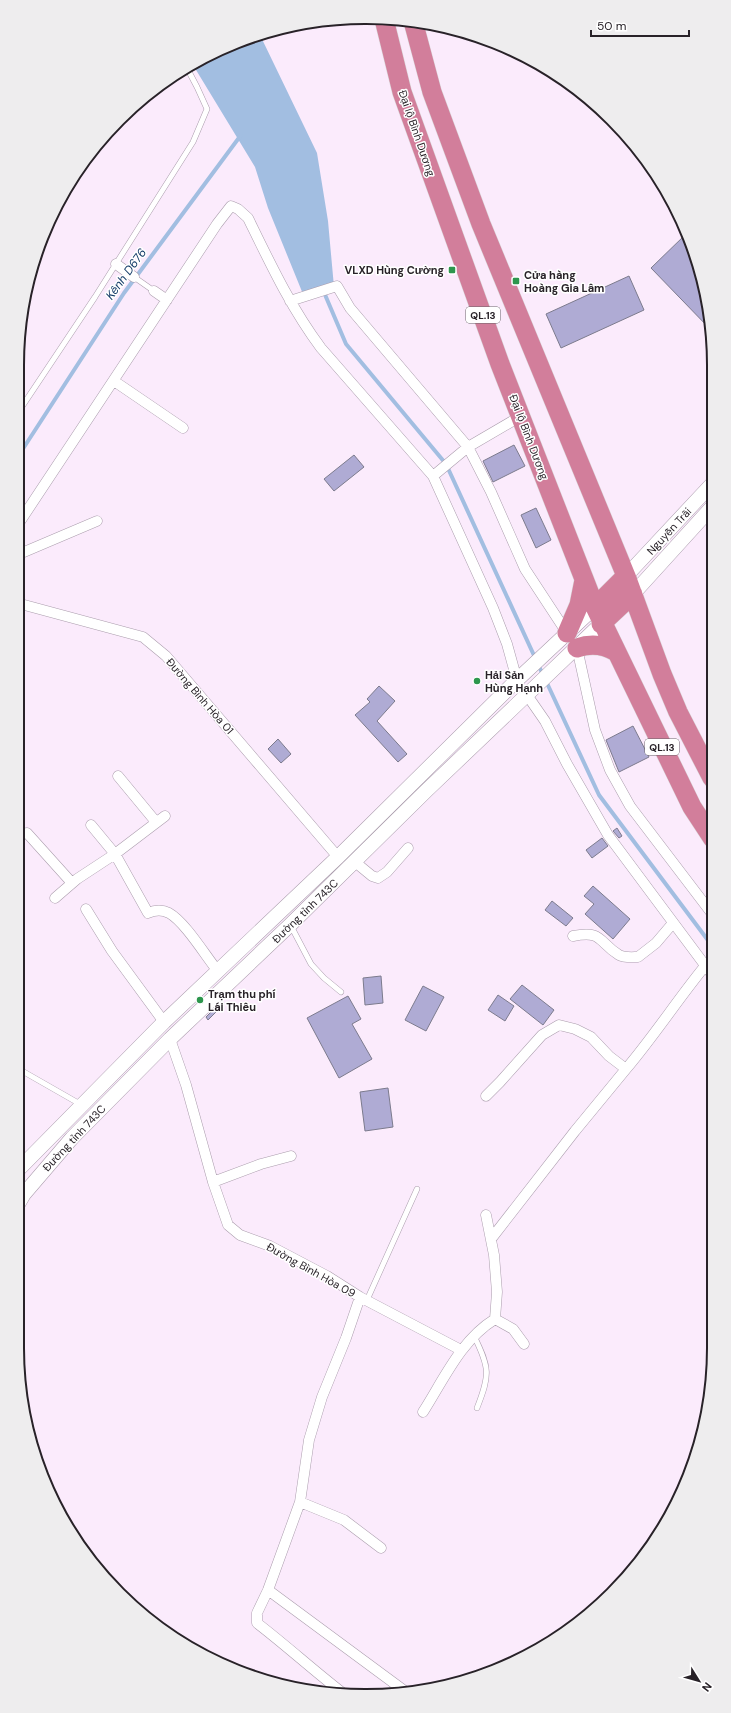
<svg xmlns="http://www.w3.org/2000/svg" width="731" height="1713" font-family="'DM Sans',sans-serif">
  <rect width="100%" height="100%" fill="#fbebfc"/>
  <path fill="#a2bee1" d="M260,35L317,153L328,221L334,287L305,299L268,208L255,167L193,65L212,53Z"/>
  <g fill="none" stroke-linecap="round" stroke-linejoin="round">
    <path stroke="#a2bee1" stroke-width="4" d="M323,290L346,344L446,464L543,675
      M17,458L124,293L241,135
      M546,681L599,795L713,947"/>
  </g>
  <path fill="#afabd4" stroke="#7c7b8d" d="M685,235L711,320V330L651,268Z
    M629,276L644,310L561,348L546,314Z
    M514,445L525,466L493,482L483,461Z
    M354,455L364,467L334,491L324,479Z
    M536,508L551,540L536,548L521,515Z
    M379,686L395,701L377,721L407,754L398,762L355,715L370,702L367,699Z
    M633,726L649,757L619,772L606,740Z
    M278,739L291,754L281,763L268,749Z
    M617,828L622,836L619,838L613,831Z
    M602,838L608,846L592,858L586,850Z
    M593,886L630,919L613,939L585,914L594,904L584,896Z
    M552,901L573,918L566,926L545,910Z
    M381,976L383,1003L365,1005L363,978Z
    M522,985L554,1010L543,1025L510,999Z
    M423,986L444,997L426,1031L405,1020Z
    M498,995L514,1006L505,1021L488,1010Z
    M348,996L361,1019L352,1024L372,1059L339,1078L307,1018Z
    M215,1008L217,1011L208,1020L206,1017Z
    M388,1088L393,1127L365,1131L360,1092Z"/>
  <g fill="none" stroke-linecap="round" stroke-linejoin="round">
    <defs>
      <path id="lane" d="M134,277L154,291
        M17,414L95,297L193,142L207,109L197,87L187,68
        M291,926L311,964L324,978L341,992
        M17,1068L80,1104
        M367,1300L417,1189
        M474,1336C490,1368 490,1375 477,1408"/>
      <path id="street" d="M116,264L134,277
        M154,291L167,300
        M290,301L337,286L350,308L468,447L491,492L525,569L567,633
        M114,381L183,428
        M433,476L468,447L521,416
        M17,526L217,224L231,206L238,209L248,218C270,263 291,308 321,348L433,476L493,608L507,644L517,680
        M17,555L97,521
        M17,603L143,637L166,656L338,857
        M577,648L595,730L610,770L630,806L713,915
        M527,695L545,721L567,764L608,835L713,976
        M118,776L156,822
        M91,825L115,854L165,816
        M27,833L72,883
        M355,862L372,876L378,878L387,872L408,848
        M55,898L77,879L115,854L148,913C155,910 163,910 169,913C185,922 205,955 217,970
        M86,909L112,951L164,1022
        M573,936C603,930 598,942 619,955C624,958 633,957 638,957L656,943L673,923
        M170,1039L186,1085L213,1182L228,1225L240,1235L270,1246L327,1276L360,1297L461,1350
        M486,1096L500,1082L542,1035L559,1025L575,1029L591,1037L609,1056L626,1069C654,1036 678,999 705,966
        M213,1182L261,1164L291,1156
        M491,1239L575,1131L626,1069
        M495,1319L513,1329L524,1344
        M423,1412C444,1379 461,1340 495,1319L497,1292L494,1255L486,1215
        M300,1502L344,1520L381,1548
        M268,1590L406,1692
        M344,1694C314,1671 287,1646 257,1623V1613L268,1590L300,1502L309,1440L322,1397L346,1338L360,1297"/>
      <path id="secondary" d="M626,576L711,485
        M633,594L712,507
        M17,1171L164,1022L338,857L517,680L595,607
        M17,1206L24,1194L72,1138L170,1039L290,925L426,791L601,624"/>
      <path id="highway" d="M384,19L402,92L500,364L595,607L692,807L713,839
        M413,21L432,92L481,224L626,576L662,674L678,712L712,778
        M595,607L626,576
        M601,624L633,594
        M567,633L579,605L584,580
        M577,648C591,643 603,644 616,652"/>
    </defs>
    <use href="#lane" stroke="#ab9dad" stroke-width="6"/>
    <use href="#street" stroke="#ab9dad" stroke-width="11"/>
    <use href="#secondary" stroke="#ab9dad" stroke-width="15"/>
    <use href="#highway" stroke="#d8d7d8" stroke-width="20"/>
    <use href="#lane" stroke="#fff" stroke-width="5"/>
    <use href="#street" stroke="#fff" stroke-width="10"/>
    <use href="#secondary" stroke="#fff" stroke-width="14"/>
    <use href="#highway" stroke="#d27e9b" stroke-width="19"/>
  </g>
  <g fill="#2d964d" stroke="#fff" stroke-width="1.5">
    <rect x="448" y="266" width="8" height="8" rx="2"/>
    <rect x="512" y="277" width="8" height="8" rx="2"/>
    <circle cx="477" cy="681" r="4"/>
    <circle cx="200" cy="1000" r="4"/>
  </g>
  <g text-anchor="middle" stroke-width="3" stroke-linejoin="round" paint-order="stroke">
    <g fill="#fff" stroke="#686468" stroke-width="1">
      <rect x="466" y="307" width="34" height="16" rx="3"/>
      <rect x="645" y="739" width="34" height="16" rx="3"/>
    </g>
    <g font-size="10" font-weight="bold" fill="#282228">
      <text x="483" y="319">QL.13</text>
      <text x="662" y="751">QL.13</text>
    </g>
    <g font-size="11" fill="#282228" stroke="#fff">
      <text transform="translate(417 133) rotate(71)" y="4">Đại lộ Bình Dương</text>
      <text transform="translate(529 437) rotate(69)" y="4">Đại lộ Bình Dương</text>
      <text transform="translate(669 531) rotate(-47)" y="4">Nguyễn Trãi</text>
      <text transform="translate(200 696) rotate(49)" y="4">Đường Bình Hòa 01</text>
      <text transform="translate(305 911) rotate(-44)" y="4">Đường tỉnh 743C</text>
      <text transform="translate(74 1138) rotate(-47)" y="4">Đường tỉnh 743C</text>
      <text transform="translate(311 1270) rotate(29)" y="4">Đường Bình Hòa 09</text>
    </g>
    <g font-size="11" font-weight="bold" fill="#282228" stroke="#fff" text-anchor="start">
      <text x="444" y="274" text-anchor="end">VLXD Hùng Cường</text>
      <text x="524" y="279">Cửa hàng<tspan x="524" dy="13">Hoàng Gia Lâm</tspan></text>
      <text x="485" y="679">Hải Sản<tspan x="485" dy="13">Hùng Hạnh</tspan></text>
      <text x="208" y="998">Trạm thu phí<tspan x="208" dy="13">Lái Thiêu</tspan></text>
    </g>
    <g font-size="12" font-style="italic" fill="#153c68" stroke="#fff">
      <text transform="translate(126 274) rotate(-54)" y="4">Kênh D676</text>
    </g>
  </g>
  <path d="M0 0H731V1713H0ZM365 24H366A341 341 0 0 1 707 365V1348A341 341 0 0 1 366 1689H365A341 341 0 0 1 24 1348V365A341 341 0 0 1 365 24Z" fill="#eeedee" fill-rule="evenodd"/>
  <path fill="none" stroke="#282228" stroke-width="2" d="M365 24H366A341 341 0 0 1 707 365V1348A341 341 0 0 1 366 1689H365A341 341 0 0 1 24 1348V365A341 341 0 0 1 365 24Z"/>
  <g transform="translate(699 1681) rotate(127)" stroke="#ffffff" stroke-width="3" paint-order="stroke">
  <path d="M0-3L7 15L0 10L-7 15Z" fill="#282228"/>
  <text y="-6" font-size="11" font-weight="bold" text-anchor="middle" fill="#282228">N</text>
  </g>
  <path d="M591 30v6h98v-6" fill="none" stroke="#282228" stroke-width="2"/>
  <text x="597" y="30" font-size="12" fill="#282228" stroke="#ffffff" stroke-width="3" paint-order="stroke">50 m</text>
</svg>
